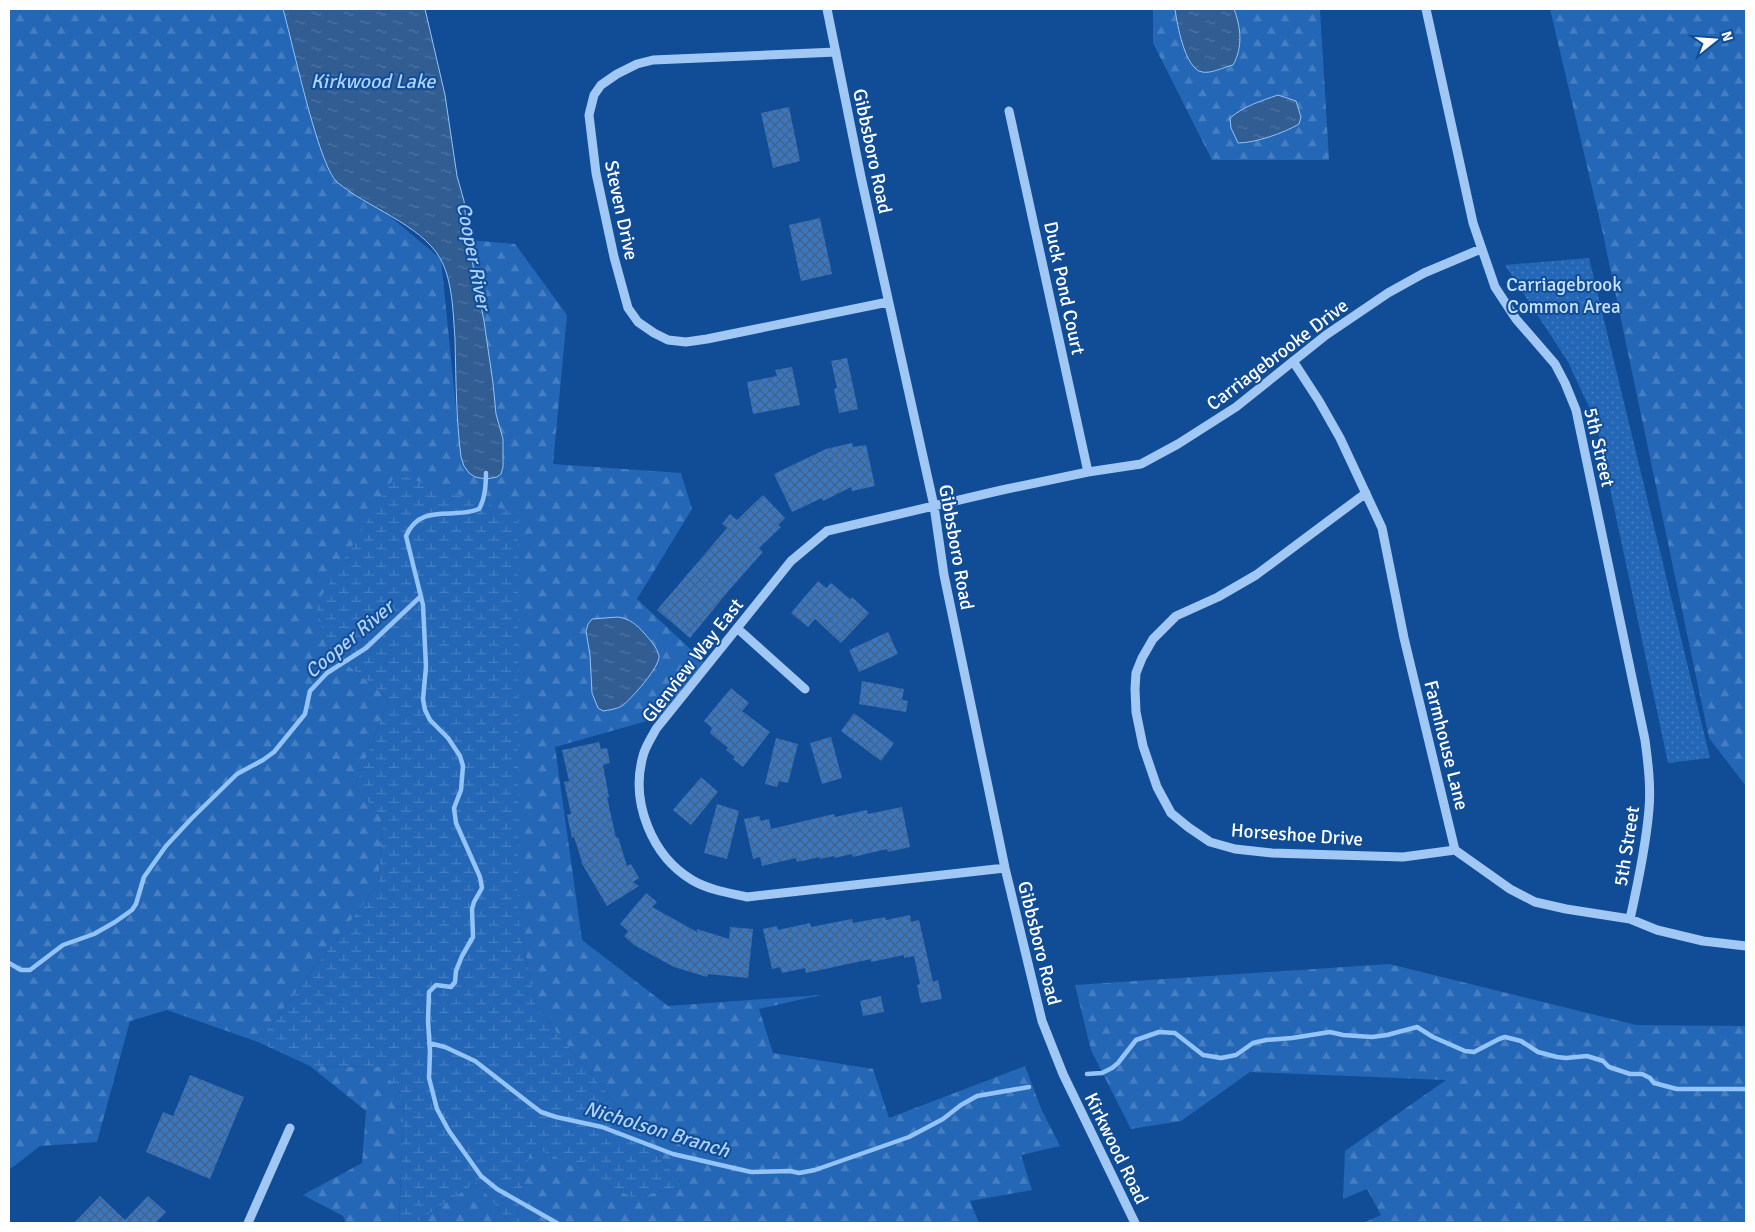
<svg xmlns="http://www.w3.org/2000/svg" width="1755" height="1232" font-family="Signika,sans-serif">
  <defs>
    <pattern id="forest-firs" width="22" height="20" patternUnits="userSpaceOnUse" patternTransform="scale(1.25)"><rect width="22" height="20" fill="#2467b6"/><path d="M5 1l3.5 6h-7zM16 11l3.5 6h-7z" fill="#457ec1"/></pattern>
    <pattern id="wetland-marsh" width="20" height="14" patternUnits="userSpaceOnUse" patternTransform="scale(1.25)"><rect width="20" height="14" fill="#2467b6"/><path d="M1 5h8M5 5V1M11 12h8M15 12V8" fill="none" stroke="#457ec1"/></pattern>
    <pattern id="park-dots" width="8" height="8" patternUnits="userSpaceOnUse" patternTransform="scale(1.25)"><rect width="8" height="8" fill="#2467b6"/><path d="M2 2h.1M6 6h.1" fill="none" stroke="#457ec1" stroke-width="1.8" stroke-linecap="round"/></pattern>
    <pattern id="water-ripples" width="26" height="14" patternUnits="userSpaceOnUse" patternTransform="scale(1.25)"><rect width="26" height="14" fill="#315d93"/><path d="M2 4q2-2 4 0t4 0M15 11q2-2 4 0t4 0" fill="none" stroke="#5075a3"/></pattern>
    <pattern id="building-cross-hatch" width="8" height="8" patternUnits="userSpaceOnUse" patternTransform="scale(1.25)"><rect width="8" height="8" fill="#3a77bf"/><path d="M0 0l8 8M0 8l8-8" fill="none" stroke="#436286"/></pattern>
  </defs>
  <rect width="100%" height="100%" fill="#114d97"/>
  <path fill="url(#forest-firs)" d="M9,9H287L325,162L441,259L461,457L468,240L515,244L567,315L553,464L681,473L692,509L637,599L704,662L661,717L555,747L582,940L668,1006L821,995L759,1009L773,1053L873,1069L889,1118L1025,1066L1042,1111L1060,1146L1021,1155L1032,1190L970,1201L979,1223H516L531,1144L632,1197L684,1187L536,1007L518,916V514L328,649L389,699L355,787L383,818L378,885L258,1042L167,1010L130,1021L97,1142L40,1146L9,1170Z
    M1153,9H1320L1329,160H1212L1153,43Z
    M1550,9H1746V786L1709,738L1603,234Z
    M1389,964L1636,1025L1746,1026V1223H1363L1381,1215L1367,1189L1343,1199L1345,1151L1446,1080L1250,1072L1181,1121L1131,1129L1091,1050L1075,985Z
    M310,1066L381,1067L404,1098L399,1223H346L343,1216L303,1195L362,1163L366,1111Z
    M477,1182L509,1223H415Z"/>
  <path fill="url(#wetland-marsh)" d="M396,474L518,514V916L536,1007L684,1187L632,1197L531,1145L516,1223H509L477,1182L415,1223H399L404,1098L381,1067L310,1066L258,1042L378,885L383,818L355,787L389,699L328,649L316,605Z"/>
  <path fill="url(#park-dots)" d="M1589,258L1710,758L1668,763L1596,422L1568,362L1505,265Z"/>
  <path fill="url(#water-ripples)" stroke="#93c3f7" d="M283,9H425L445,95L457,176L464,201L468,240L484,321L493,383L496,414L503,439V467L501,474L497,477L486,479L475,477L469,473L464,466L461,457C456,418 456,378 455,339C453,314 453,281 440,258C420,224 366,207 337,182C318,165 292,40 283,9Z
    M1175,9H1234C1241,27 1243,48 1233,65C1224,67 1211,74 1202,72C1185,69 1177,24 1175,9Z
    M1278,95L1296,101L1301,117L1299,124C1284,133 1255,143 1238,143L1231,128L1230,118C1244,106 1261,101 1278,95Z
    M618,617C630,619 636,624 644,633C650,640 657,647 659,656C660,667 631,699 622,706C617,709 609,710 603,711L598,708L592,693L590,655L586,631L588,624L592,619Z"/>
  <g fill="none" stroke-linecap="round" stroke-linejoin="round">
    <path stroke="#93c3f7" stroke-width="4.5" d="M486,473C486,484 485,499 479,509C453,520 421,502 406,536L423,605L426,667L423,699L425,710L430,720L448,738L460,756L463,766L461,790L454,808L456,823L480,877L482,888L474,902L472,909L473,937L462,956L456,971L455,982L451,987L436,985L429,992L428,1021L430,1052L429,1078L437,1109L449,1131L481,1176L497,1189L557,1223
      M9,963L21,970H30L63,945L94,934L115,922L132,910L136,904L144,877L166,846L192,818L237,774L263,760L274,752L305,714L310,691L327,673L366,648L421,596
      M429,1043L445,1047L475,1061L529,1103L541,1112L556,1117L602,1127L673,1154L751,1172L790,1171L799,1173L815,1170L909,1137L943,1119L961,1105L977,1096L1029,1087
      M1087,1074L1102,1073L1112,1068L1118,1063L1136,1040L1159,1032L1175,1033L1203,1055L1221,1058L1236,1055L1253,1043L1266,1040L1292,1038L1330,1032L1343,1035L1372,1037L1387,1035L1417,1027L1433,1037L1465,1051L1474,1052L1499,1039L1505,1037L1521,1041L1538,1052L1557,1057L1566,1058L1587,1056L1603,1061L1609,1067L1630,1074H1642L1650,1078L1654,1083L1677,1089H1746"/>
  </g>
  <path fill="url(#building-cross-hatch)" d="M789,107L800,161L773,168L761,113Z
    M820,218L832,274L801,281L789,225Z
    M847,358L858,409L839,413L834,389L837,388L831,361Z
    M792,367L800,405L753,414L747,382L777,376L775,370Z
    M852,443L853,447L866,445L875,486L852,491L851,487L823,501L822,498L792,512L774,474L826,449Z
    M763,495L785,518L778,525L781,527L759,548L763,552L730,589L690,638L657,610L727,528L722,524L730,514L737,520Z
    M818,581L826,588L831,583L850,599L852,597L869,613L841,643L815,619L808,627L791,613Z
    M888,632L898,654L859,672L849,650Z
    M862,681L904,689L902,700L908,701L906,712L859,704Z
    M731,688L749,703L742,711L770,732L743,767L733,759L735,757L726,750L728,748L710,733L712,728L704,721Z
    M854,713L894,743L881,761L841,731Z
    M831,737L842,778L822,784L810,743Z
    M776,738L798,744L788,783L779,781L777,787L765,784Z
    M599,742L601,749L607,748L610,763L603,765L609,797H607L616,838L618,837L627,866L631,864L639,878L633,882L639,886L607,906L581,862H582L574,837L572,838L567,815L571,814L564,782L569,781L562,750Z
    M701,777L718,792L691,825L673,810Z
    M717,804L739,811L727,859L704,853Z
    M902,807L910,847L888,852L887,849L853,857L852,854L835,858L834,856L820,859V857L797,862L796,858L762,866L760,857L753,859L744,819L759,816L761,821L769,819L771,829L834,814L835,817L867,810L868,814Z
    M646,893L657,902L652,907L697,932V929L729,939L730,927L753,929L748,978L708,974L707,977L674,967L634,945L624,936L628,931L620,924Z
    M910,915L911,922L919,920L933,982L938,980L942,999L921,1003L917,985L920,984L914,956L904,958V955L871,962V959L806,973L805,968L782,973L780,967L772,969L763,929L777,926L778,930L810,923L811,927L852,919L853,923L885,917L886,920Z
    M881,996L884,1012L863,1016L860,1001Z
    M190,1075L244,1097L210,1179L146,1152L163,1112L173,1116Z
    M100,1196L125,1220L148,1196L166,1212L155,1223H74Z"/>
  <g fill="none" stroke-linecap="round" stroke-linejoin="round">
    <path stroke="#a1c8f4" stroke-width="9" d="M827,9L861,177L934,506L944,575L1005,868L1042,1021L1063,1074L1135,1223
      M1426,9L1473,223L1495,287L1516,319L1555,364L1565,383L1576,410L1645,740C1648,763 1651,786 1649,809C1646,846 1638,883 1630,919
      M836,52L653,60L637,64L617,74L601,85L594,95L589,115L596,173L614,257L628,308L638,322L654,333L668,340L686,342L707,339L888,302
      M1009,111L1088,472
      M1293,361L1319,401L1340,438L1382,528L1404,638L1455,850L1510,889L1535,902L1566,909L1630,919L1657,930L1703,941L1746,946
      M1366,493L1256,575L1218,597L1176,616L1153,639L1142,658L1136,673L1135,689L1136,712L1143,746L1157,787L1171,813L1188,827L1210,842L1235,849L1272,853L1403,857L1455,850
      M737,628L805,689
      M1005,868L747,897C729,893 709,890 692,880C652,856 630,802 643,756C645,747 652,737 656,729L791,561L827,531L1002,490L1088,472L1141,464L1178,444L1236,407L1326,335L1388,293L1424,273L1481,249
      M248,1223L290,1128"/>
  </g>
  <g text-anchor="middle" stroke-width="4" stroke-linejoin="round" paint-order="stroke">
    <g font-size="19" fill="#fff" stroke="#114d97">
      <text transform="translate(873 151) rotate(78)" y="7">Gibbsboro Road</text>
      <text transform="translate(622 210) rotate(78)" y="7">Steven Drive</text>
      <text transform="translate(1065 288) rotate(78)" y="7">Duck Pond Court</text>
      <text transform="translate(1277 354) rotate(-37)" y="7">Carriagebrooke Drive</text>
      <text transform="translate(1600 447) rotate(77)" y="7">5th Street</text>
      <text transform="translate(957 547) rotate(80)" y="7">Gibbsboro Road</text>
      <text transform="translate(692 660) rotate(-52)" y="7">Glenview Way East</text>
      <text transform="translate(1447 745) rotate(76)" y="7">Farmhouse Lane</text>
      <text transform="translate(1297 834) rotate(4)" y="7">Horseshoe Drive</text>
      <text transform="translate(1626 846) rotate(-81)" y="7">5th Street</text>
      <text transform="translate(1040 943) rotate(76)" y="7">Gibbsboro Road</text>
      <text transform="translate(1117 1148) rotate(64)" y="7">Kirkwood Road</text>
    </g>
    <g font-size="19" fill="#c9e2fe" stroke="#114d97">
      <text x="1564" y="291">Carriagebrook<tspan x="1564" dy="22">Common Area</tspan></text>
    </g>
    <g font-size="20" font-style="italic" fill="#aed2fa" stroke="#114d97">
      <text x="373" y="88">Kirkwood Lake</text>
      <text transform="translate(474 256) rotate(79)" y="7">Cooper River</text>
      <text transform="translate(349 639) rotate(-40)" y="7">Cooper River</text>
      <text transform="translate(657 1129) rotate(17)" y="7">Nicholson Branch</text>
    </g>
  </g>
  <rect width="1755" height="1232" fill="none" stroke="#ffffff" stroke-width="20"/>
  <g transform="translate(1715 40) rotate(73)" stroke="#114d97" stroke-width="4" paint-order="stroke">
  <path d="M0-4L9 19L0 12L-9 19Z" fill="#ffffff"/>
  <text y="-8" font-size="14" font-weight="bold" text-anchor="middle" fill="#ffffff">N</text>
  </g>
</svg>
